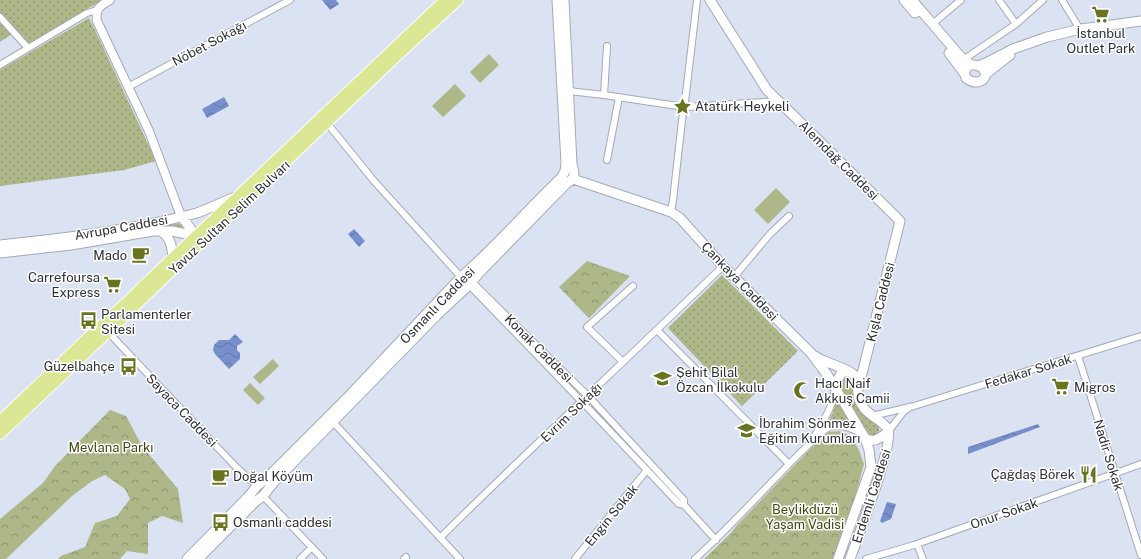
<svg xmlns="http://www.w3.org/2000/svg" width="1141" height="559" font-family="'Public Sans',sans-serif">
  <defs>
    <pattern id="grass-dots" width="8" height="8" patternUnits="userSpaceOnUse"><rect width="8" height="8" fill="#adb787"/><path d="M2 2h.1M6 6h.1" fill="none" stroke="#8d956f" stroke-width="1.8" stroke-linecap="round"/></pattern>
    <pattern id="park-crowns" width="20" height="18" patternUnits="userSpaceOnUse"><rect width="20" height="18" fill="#adb787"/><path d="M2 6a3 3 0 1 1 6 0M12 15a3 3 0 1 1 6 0" fill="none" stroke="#8d956f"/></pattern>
    <pattern id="water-waves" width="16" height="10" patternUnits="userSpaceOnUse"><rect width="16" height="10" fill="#7790cd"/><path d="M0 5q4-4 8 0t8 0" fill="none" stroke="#6276a7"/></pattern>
  </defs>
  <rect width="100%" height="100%" fill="#dbe2f2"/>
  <path fill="url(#grass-dots)" d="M0,0H103L87,9L33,43H27L0,13Z
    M89,18L95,30L156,161L124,170L0,186V70Z
    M0,22L12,34L0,42Z
    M172,222L180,224L188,230L130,233Z
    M722,275L798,351L742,406L668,328Z
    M845,376C859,378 851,391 854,400C858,412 869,418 879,425V431L875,435H868L839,386L841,379Z
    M836,399L853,427L837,422L826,426L833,412Z"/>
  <path fill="url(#park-crowns)" d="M587,261L630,276L589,318L559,287Z
    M110,410L126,416L142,446L178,489L183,523L162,516L148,523V554L127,551L120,559H58L61,556L85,547L95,523L117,516L130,499L125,489L105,475L92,481L72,496L6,559H0V519L43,483L55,466Z
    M839,431L845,433L852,438L858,448L864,464L849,520L835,559H704L730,534L738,524L820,439L829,432Z"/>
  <path fill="#adb787" d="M489,54L499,65L480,83L470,72Z
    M455,84L466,96L443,117L432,106Z
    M776,188L790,202L768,224L754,210Z
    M581,296L596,311L589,318L574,303Z
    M273,359L279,366L260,384L253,377Z
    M250,383L265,398L258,405L243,390Z"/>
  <path fill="url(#water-waves)" d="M322,0H336L339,4L330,10Z
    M224,97L229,106L207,118L202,109Z
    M354,229L365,241L359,247L348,234Z
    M235,334L243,342L237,346V350L240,353V359L229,369L215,354L213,350L214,345L219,340H229Z
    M1038,424L1040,427L968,454V447Z
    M887,502L896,504L891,519L882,523L880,521Z"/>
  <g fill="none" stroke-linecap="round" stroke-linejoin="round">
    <defs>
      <path id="minor" d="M999,0L1016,24
        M1062,0L1081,31
        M0,17L28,48
        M936,21L961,0
        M966,58L1016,24L1043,0
        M0,65L87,13L97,10
        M128,87L290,0
        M569,91L604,95L678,106
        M604,95L607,46
        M685,102L697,0
        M688,107L779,101
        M327,123L374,181L461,277
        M607,160L619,97
        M671,212L673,200L683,112
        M734,277L770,234L789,216
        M472,282L588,396L684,500V505
        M469,285L533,351L582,402L590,410L679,504L684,505L716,540
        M657,330L789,464
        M108,332L236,467L257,486
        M1078,356L1141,555
        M623,362L587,327L633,286
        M872,416L914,406L1141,336
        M333,422L460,559
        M888,432L904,411L909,408
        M813,439C822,422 834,407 835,387
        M263,496L323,559
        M440,538C532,446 629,358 723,266
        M917,544L923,559
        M300,559L312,547
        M404,559L406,557
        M575,559L647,470
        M695,559C732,525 765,488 800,453C807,447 822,430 830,427C840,424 853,428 861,434
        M866,559L914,545L1141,464"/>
      <path id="tertiary" d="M110,0C100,6 95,8 97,21L149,131L170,187L181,216"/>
      <path id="secondary" d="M710,0L767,90L796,118L900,221L863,370L859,383
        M904,0L915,13
        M912,0L960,56L971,65H975L982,67L986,74C983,84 974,84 966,78C963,72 965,67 971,65
        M949,53L964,73
        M978,66L986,63L1013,49L1047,37L1081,29L1141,21
        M986,74L1010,55
        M573,179L671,212L680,218L723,266L811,353L828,376L865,438L869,450L871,467L838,559
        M181,216L196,236
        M161,231C171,238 172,247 173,258
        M0,245C66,238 133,230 197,213L207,209L235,197
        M0,253L71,245L153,231H172L196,236
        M815,356C827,364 842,366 853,374C861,380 857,386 858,394C858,398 860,402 862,405C868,417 883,419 888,430C894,445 857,539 850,559
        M835,387L838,379L842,372H849
        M865,438C874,444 881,437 888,432
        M187,559L248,497L257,486L266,479L347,398L461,277C497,246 527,210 562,177L565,171L566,163L557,0
        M198,559L256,501L263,496L274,482L437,315L469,285L480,272L567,183C577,177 574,174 572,164L564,0"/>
      <path id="primary" d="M0,421L96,330L127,302L141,288L445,0
        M0,434L108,332L194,249L397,56L458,0"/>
    </defs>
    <use href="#minor" stroke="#a3a9b9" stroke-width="8"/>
    <use href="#tertiary" stroke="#a3a9b9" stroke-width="10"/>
    <use href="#secondary" stroke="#a3a9b9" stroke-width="11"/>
    <use href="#primary" stroke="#fff" stroke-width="12"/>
    <use href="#minor" stroke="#fff" stroke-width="6"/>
    <use href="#tertiary" stroke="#fff" stroke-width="8"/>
    <use href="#secondary" stroke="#fff" stroke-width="9"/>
    <use href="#primary" stroke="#dbe794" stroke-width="10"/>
  </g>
  <defs>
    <symbol id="supermarket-bare" viewBox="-9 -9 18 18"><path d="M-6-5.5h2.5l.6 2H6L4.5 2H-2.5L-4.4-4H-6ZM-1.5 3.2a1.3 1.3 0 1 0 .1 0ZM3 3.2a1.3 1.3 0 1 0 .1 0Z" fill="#68741f" stroke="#fff" stroke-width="2.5" paint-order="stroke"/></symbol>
    <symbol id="sight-bare" viewBox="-9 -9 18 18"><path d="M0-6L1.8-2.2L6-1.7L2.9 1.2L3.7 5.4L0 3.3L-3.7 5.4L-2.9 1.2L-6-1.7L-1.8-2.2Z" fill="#68741f" stroke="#fff" stroke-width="2.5" paint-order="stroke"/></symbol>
    <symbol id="cafe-bare" viewBox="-9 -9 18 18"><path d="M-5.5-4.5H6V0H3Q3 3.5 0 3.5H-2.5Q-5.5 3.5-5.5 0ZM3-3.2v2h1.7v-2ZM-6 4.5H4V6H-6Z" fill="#68741f" stroke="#fff" stroke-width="2.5" paint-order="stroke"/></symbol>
    <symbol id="bus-bare" viewBox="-9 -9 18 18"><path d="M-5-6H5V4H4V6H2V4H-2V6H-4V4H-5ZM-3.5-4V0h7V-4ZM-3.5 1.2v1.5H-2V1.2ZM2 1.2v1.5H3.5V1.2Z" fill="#68741f" stroke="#fff" stroke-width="2.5" paint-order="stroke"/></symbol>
    <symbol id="school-bare" viewBox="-9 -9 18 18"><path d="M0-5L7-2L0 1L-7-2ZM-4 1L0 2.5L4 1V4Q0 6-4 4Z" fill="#68741f" stroke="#fff" stroke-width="2.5" paint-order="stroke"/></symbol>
    <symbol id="mosque-bare" viewBox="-9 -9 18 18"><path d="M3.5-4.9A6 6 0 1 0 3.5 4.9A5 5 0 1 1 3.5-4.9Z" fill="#68741f" stroke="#fff" stroke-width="2.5" paint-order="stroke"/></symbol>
    <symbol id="restaurant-bare" viewBox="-9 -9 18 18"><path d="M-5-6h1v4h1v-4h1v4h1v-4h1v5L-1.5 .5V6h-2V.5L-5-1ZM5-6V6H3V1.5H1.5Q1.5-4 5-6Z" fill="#68741f" stroke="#fff" stroke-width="2.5" paint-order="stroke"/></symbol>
  </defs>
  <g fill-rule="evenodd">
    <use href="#supermarket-bare" x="1088" y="2" width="25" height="25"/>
    <use href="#sight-bare" x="670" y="94" width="25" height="25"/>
    <use href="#cafe-bare" x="128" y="242" width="25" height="25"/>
    <use href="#supermarket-bare" x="100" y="272" width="25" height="25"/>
    <use href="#bus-bare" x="76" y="308" width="25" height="25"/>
    <use href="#bus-bare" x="116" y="354" width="25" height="25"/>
    <use href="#school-bare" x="650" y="366" width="25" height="25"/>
    <use href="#supermarket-bare" x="1048" y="374" width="25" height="25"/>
    <use href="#mosque-bare" x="790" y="378" width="25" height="25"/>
    <use href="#school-bare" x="734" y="418" width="25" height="25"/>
    <use href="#restaurant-bare" x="1076" y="462" width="25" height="25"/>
    <use href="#cafe-bare" x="208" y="464" width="25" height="25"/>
    <use href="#bus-bare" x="208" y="510" width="25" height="25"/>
  </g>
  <g text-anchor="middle" stroke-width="3" stroke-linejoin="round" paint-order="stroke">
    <g font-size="13" fill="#2c2f35" stroke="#fff" text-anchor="start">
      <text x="1101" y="38" text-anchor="middle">İstanbul<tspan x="1101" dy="15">Outlet Park</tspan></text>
      <text x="695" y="111">Atatürk Heykeli</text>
      <text x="127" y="260" text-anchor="end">Mado</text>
      <text x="100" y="282" text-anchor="end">Carrefoursa<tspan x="100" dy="15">Express</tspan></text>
      <text x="101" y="319">Parlamenterler<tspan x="101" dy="15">Sitesi</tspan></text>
      <text x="115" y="371" text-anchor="end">Güzelbahçe</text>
      <text x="676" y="377">Şehit Bilal<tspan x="676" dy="15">Özcan İlkokulu</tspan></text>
      <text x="815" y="388">Hacı Naif<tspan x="815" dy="15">Akkuş Camii</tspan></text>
      <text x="1074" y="392">Migros</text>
      <text x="759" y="428">İbrahim Sönmez<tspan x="759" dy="15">Eğitim Kurumları</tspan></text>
      <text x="1075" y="479" text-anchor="end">Çağdaş Börek</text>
      <text x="233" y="481">Doğal Köyüm</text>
      <text x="233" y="527">Osmanlı caddesi</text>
    </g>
    <g font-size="13" fill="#2c2f35" stroke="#fff">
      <text transform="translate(209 43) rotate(-28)" y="5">Nöbet Sokağı</text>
      <text transform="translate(839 160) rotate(45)" y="5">Alemdağ Caddesi</text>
      <text transform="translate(229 217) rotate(-43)" y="5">Yavuz Sultan Selim Bulvarı</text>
      <text transform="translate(121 227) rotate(-10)" y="5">Avrupa Caddesi</text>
      <text transform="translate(740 281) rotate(46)" y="5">Çankaya Caddesi</text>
      <text transform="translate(880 302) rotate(-76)" y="5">Kışla Caddesi</text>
      <text transform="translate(437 305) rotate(-46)" y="5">Osmanlı Caddesi</text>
      <text transform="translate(539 348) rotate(45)" y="5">Konak Caddesi</text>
      <text transform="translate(1028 371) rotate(-17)" y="5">Fedakar Sokak</text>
      <text transform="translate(182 410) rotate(46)" y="5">Sayaca Caddesi</text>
      <text transform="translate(571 412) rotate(-44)" y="5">Evrim Sokağı</text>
      <text transform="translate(1109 455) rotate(73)" y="5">Nadir Sokak</text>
      <text transform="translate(871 496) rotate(-72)" y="5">Erdemli Caddesi</text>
      <text transform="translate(1004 513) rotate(-19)" y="5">Onur Sokak</text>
      <text transform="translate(611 515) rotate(-51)" y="5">Engin Sokak</text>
    </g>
    <g font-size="13" fill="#404811" stroke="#fff">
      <text x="111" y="452">Mevlana Parkı</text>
      <text x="805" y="514">Beylikdüzü<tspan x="805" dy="15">Yaşam Vadisi</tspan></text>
    </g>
  </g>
</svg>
